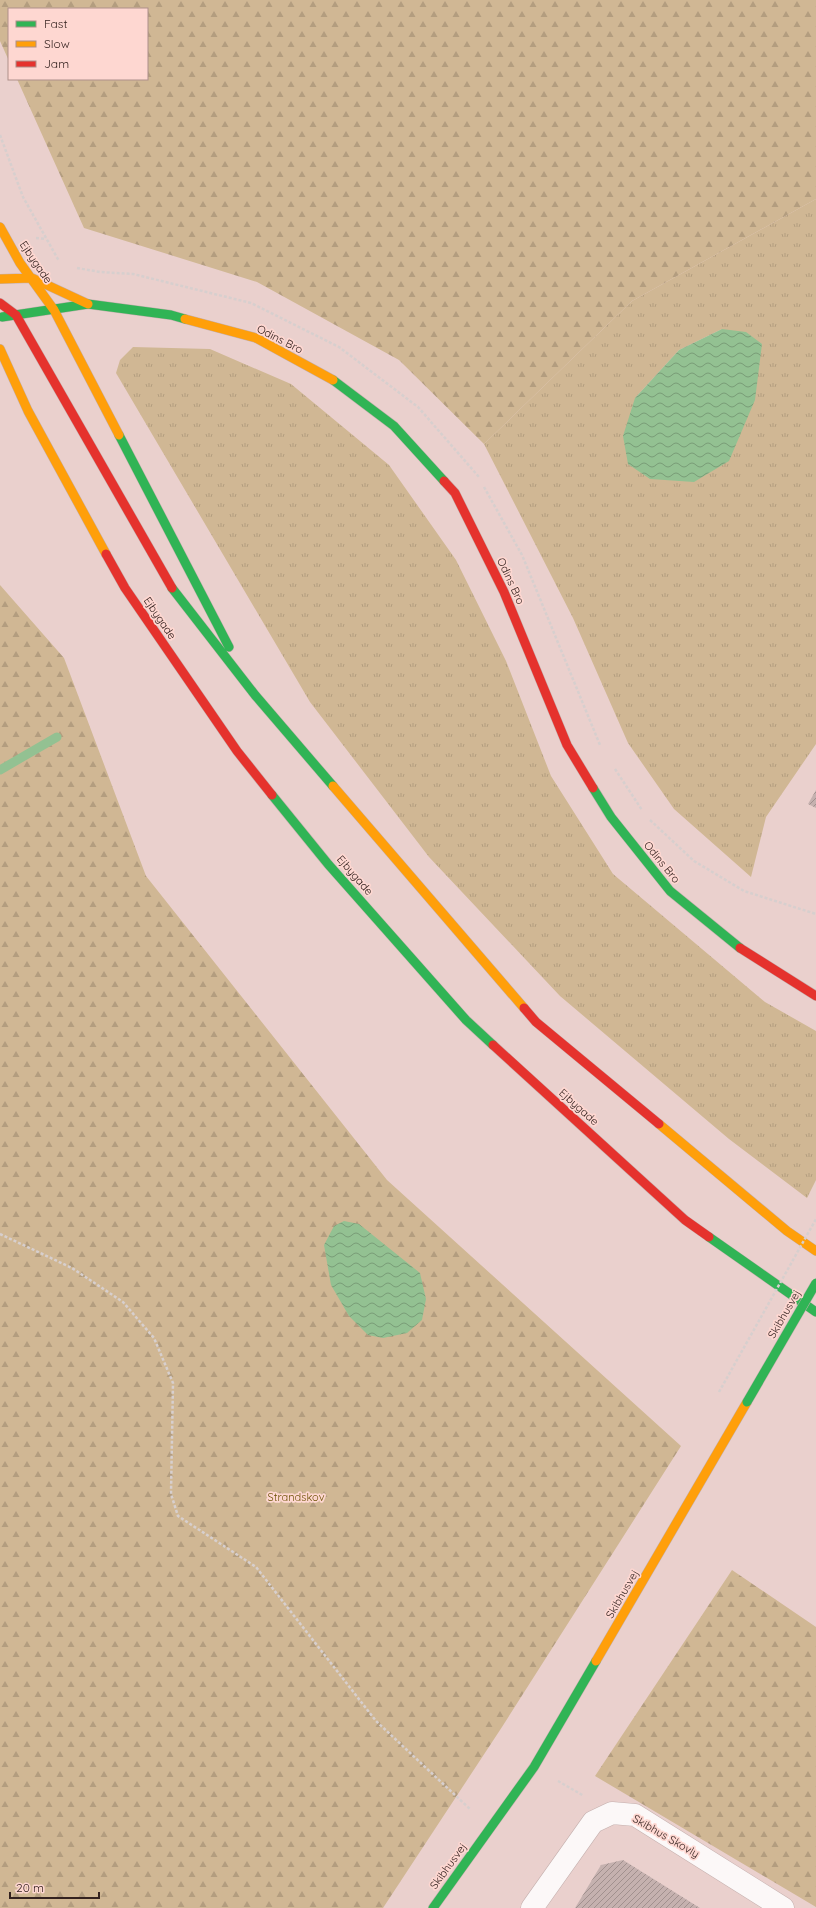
<svg xmlns="http://www.w3.org/2000/svg" width="816" height="1908" font-family="Quicksand,sans-serif">
  <defs>
    <pattern id="grass-tufts" width="24" height="20" patternUnits="userSpaceOnUse"><rect width="24" height="20" fill="#d0b794"/><path d="M3 7l-1-3M5 7V3M7 7l1-3M15 17l-1-3M17 17v-4M19 17l1-3" fill="none" stroke="#b39d7f"/></pattern>
    <pattern id="forest-firs" width="22" height="20" patternUnits="userSpaceOnUse"><rect width="22" height="20" fill="#d0b794"/><path d="M5 1l3.5 6h-7zM16 11l3.5 6h-7z" fill="#b39d7f"/></pattern>
    <pattern id="water-waves" width="16" height="10" patternUnits="userSpaceOnUse"><rect width="16" height="10" fill="#93c192"/><path d="M0 5q4-4 8 0t8 0" fill="none" stroke="#799c77"/></pattern>
    <pattern id="building-hatch" width="6" height="6" patternUnits="userSpaceOnUse"><rect width="6" height="6" fill="#c5b1af"/><path d="M-1 1l2-2M0 6l6-6M5 7l2-2" fill="none" stroke="#a1908e"/></pattern>
  </defs>
  <rect width="100%" height="100%" fill="#ead0cd"/>
  <path fill="url(#grass-tufts)" fill-rule="evenodd" d="M816,199V744L766,817L751,877L674,809L628,743L573,618L484,444L632,301ZM722,329L635,398L679,350Z
    M133,347L210,349L291,384L389,465L456,560L506,661L551,776L613,874L765,1002L816,1031V1180L807,1198L729,1139L560,996L429,857L310,702L116,373L120,360Z"/>
  <path fill="url(#forest-firs)" d="M0,0H816V199L632,301L484,444L399,360L257,282L84,228L17,79H147V9H9V61L0,41Z
    M0,585L64,658L146,876L387,1180L681,1446L502,1727L383,1908H0Z
    M732,1570L816,1627V1907L595,1776Z"/>
  <path fill="url(#water-waves)" d="M722,329L746,332L762,344L755,400L729,461L694,482L650,479L628,464L623,436L635,398L679,350Z
    M344,1221L359,1224L420,1273L426,1299L422,1320L407,1333L383,1338L368,1335L349,1316L331,1285L324,1245L334,1226Z"/>
  <g fill="none" stroke-linecap="round" stroke-linejoin="round">
    <path stroke="#93c192" stroke-width="9" d="M0,770L57,737"/>
  </g>
  <path fill="url(#building-hatch)" d="M816,790V808L808,804Z
    M623,1860L700,1908H575L601,1865Z"/>
  <g fill="none" stroke-linecap="round" stroke-linejoin="round">
    <defs>
      <path id="street" d="M532,1908L593,1822L612,1813L635,1815L783,1908"/>
      <path id="fast" d="M2,317L88,304L171,315L185,319
        M333,380L394,426L444,481
        M119,435L229,647
        M172,588L255,695L333,786
        M593,788L611,817L670,891L740,948
        M272,795L328,864L466,1020L493,1045
        M709,1237L816,1312
        M433,1908L534,1767L596,1661"/>
      <path id="slow" d="M0,227L20,263L54,310L119,435
        M0,279L32,278L88,304
        M185,319L256,338L333,380
        M0,349L28,411L106,554
        M333,786L524,1008
        M659,1124L787,1231L816,1251
        M596,1661L747,1402"/>
      <path id="jam" d="M0,303L16,315L172,588
        M444,481L455,493L504,592L567,745L593,788
        M106,554L125,588L237,751L272,795
        M740,948L816,996
        M524,1008L536,1022L659,1124
        M493,1045L685,1220L709,1237"/>
    </defs>
    <use href="#street" stroke="#c4afad" stroke-width="23"/>
    <use href="#fast" stroke="#c4afad" stroke-width="10"/>
    <use href="#slow" stroke="#c4afad" stroke-width="10"/>
    <use href="#jam" stroke="#c4afad" stroke-width="10"/>
    <path stroke="#d7cfce" stroke-width="2.5" stroke-dasharray="3 2" stroke-linecap="butt" d="M0,135L23,197L59,261
      M36,238L46,239
      M77,268L100,272L133,274L251,303L339,347L418,407L479,477
      M484,487L522,555L600,745
      M615,769L642,810
      M650,820L694,861L744,891L816,914
      M0,1234L72,1268L123,1302L154,1338L173,1383L171,1494L178,1516L256,1567L376,1721L471,1810
      M558,1781L584,1796"/>
    <use href="#street" stroke="#fcf8f8" stroke-width="22"/>
    <use href="#fast" stroke="#30b455" stroke-width="9"/>
    <use href="#slow" stroke="#ff9f0a" stroke-width="9"/>
    <use href="#jam" stroke="#e5322d" stroke-width="9"/>
    <defs>
      <path id="fast-bridge" d="M747,1402L816,1283"/>
    </defs>
    <use href="#fast-bridge" stroke="#c4afad" stroke-width="10" stroke-linecap="butt"/>
    <path stroke="#d7cfce" stroke-width="2.5" stroke-dasharray="3 2" stroke-linecap="butt" d="M719,1392L816,1219"/>
    <use href="#fast-bridge" stroke="#30b455" stroke-width="9"/>
  </g>
  <g text-anchor="middle" stroke-width="3.5" stroke-linejoin="round" paint-order="stroke">
    <g font-size="11" fill="#34221f" stroke="#fed7d1">
      <text transform="translate(36 262) rotate(56)" y="4">Ejbygade</text>
      <text transform="translate(280 339) rotate(27)" y="4">Odins Bro</text>
      <text transform="translate(511 581) rotate(65)" y="4">Odins Bro</text>
      <text transform="translate(160 618) rotate(56)" y="4">Ejbygade</text>
      <text transform="translate(662 862) rotate(51)" y="4">Odins Bro</text>
      <text transform="translate(355 875) rotate(49)" y="4">Ejbygade</text>
      <text transform="translate(579 1107) rotate(42)" y="4">Ejbygade</text>
      <text transform="translate(784 1314) rotate(-60)" y="4">Skibhusvej</text>
      <text transform="translate(622 1594) rotate(-60)" y="4">Skibhusvej</text>
      <text transform="translate(666 1836) rotate(30)" y="4">Skibhus Skovly</text>
      <text transform="translate(448 1866) rotate(-54)" y="4">Skibhusvej</text>
    </g>
    <g font-size="11" fill="#6c5205" stroke="#fed7d1">
      <text x="296" y="1501">Strandskov</text>
    </g>
  </g>
  <rect x="8" y="8" width="140" height="72" fill="#fed7d1" stroke="#ad8f8a"/>
  <rect x="16" y="21" width="20" height="6" fill="#30b455" stroke="#ad8f8a"/>
  <text x="44" y="28" font-size="12" fill="#34221f">Fast</text>
  <rect x="16" y="41" width="20" height="6" fill="#ff9f0a" stroke="#ad8f8a"/>
  <text x="44" y="48" font-size="12" fill="#34221f">Slow</text>
  <rect x="16" y="61" width="20" height="6" fill="#e5322d" stroke="#ad8f8a"/>
  <text x="44" y="68" font-size="12" fill="#34221f">Jam</text>
  <path d="M10 1892v6h89v-6" fill="none" stroke="#34221f" stroke-width="2"/>
  <text x="16" y="1892" font-size="12" fill="#34221f" stroke="#fed7d1" stroke-width="3" paint-order="stroke">20 m</text>
</svg>
